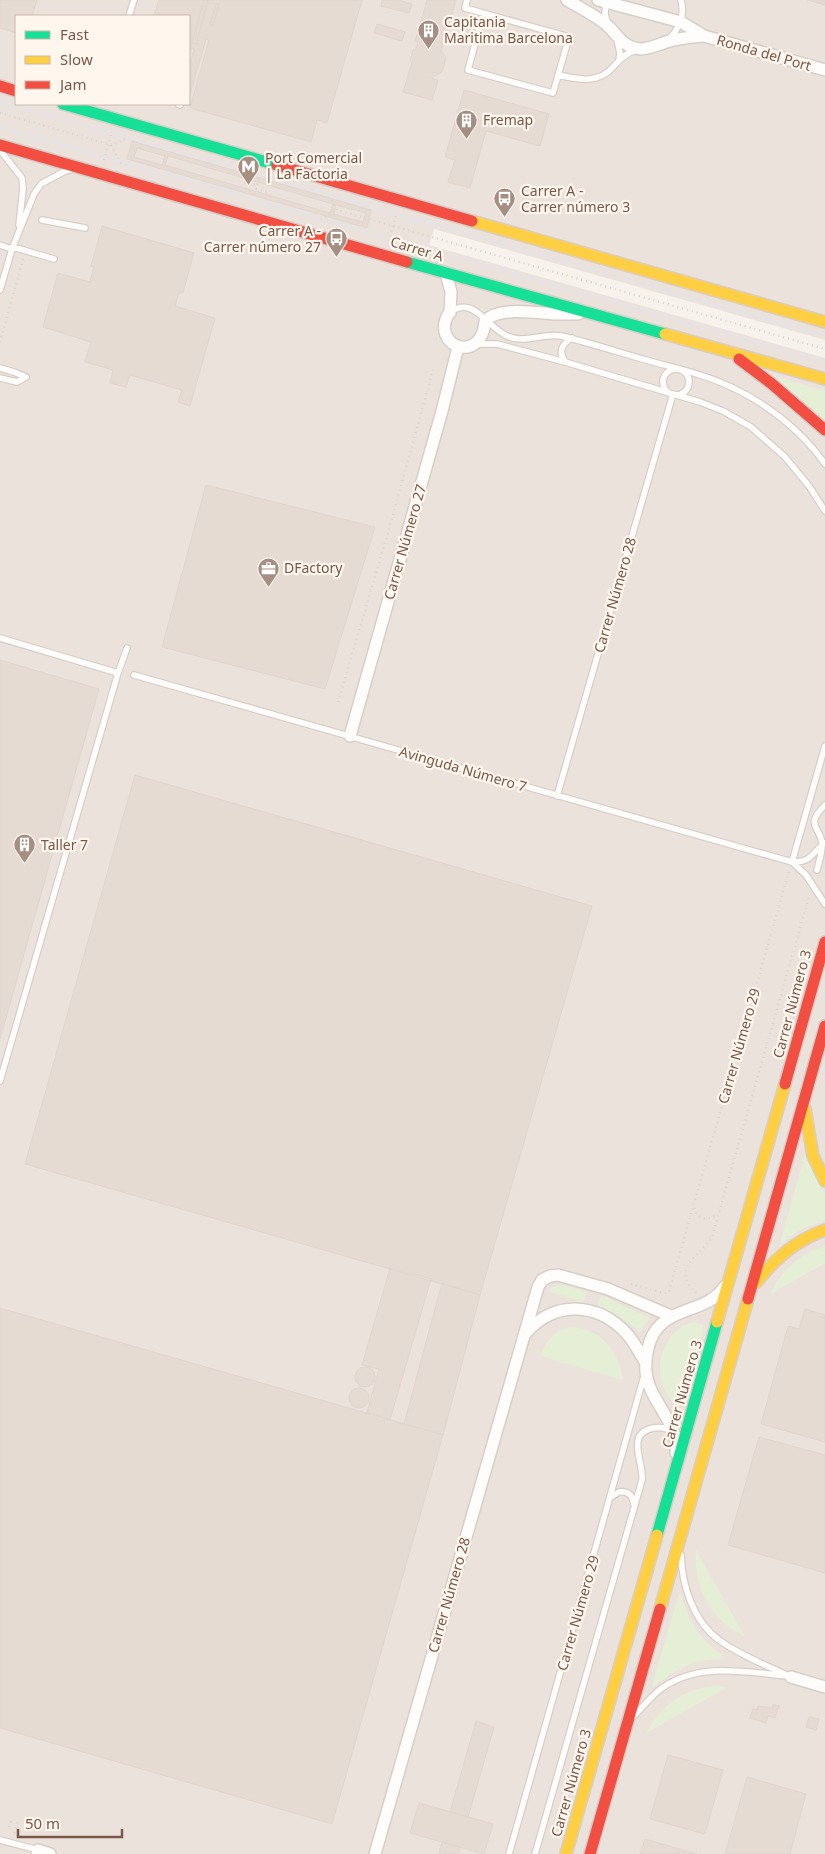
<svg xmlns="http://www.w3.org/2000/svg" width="825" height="1854" font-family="'Noto Sans',sans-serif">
  <rect width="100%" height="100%" fill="#f8f2ec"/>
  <path fill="#ebe2dc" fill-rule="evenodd" d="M0,0H825V340L434,229L429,245L825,358V1854H0ZM16,16H189V104H16Z"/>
  <path fill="#e5efd6" d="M774,376L825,391V420Z
    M805,1154L825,1194V1220L800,1230L781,1244L780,1243Z
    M825,1246V1263L770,1294C782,1270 800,1253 825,1246Z
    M563,1285L587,1292L583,1302L550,1292V1289L552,1287Z
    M601,1295L648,1317L649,1319L640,1332L618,1315L597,1305Z
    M694,1322L703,1325V1333L683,1404L678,1406C648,1384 657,1331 694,1322Z
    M569,1327C600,1327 619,1351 623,1380L540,1356C546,1341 553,1332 569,1327Z
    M696,1550L745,1637C709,1617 694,1591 696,1550Z
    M679,1594H681C688,1620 700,1641 723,1655L722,1659C694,1659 675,1669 654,1687L652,1686Z
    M713,1686L728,1687L646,1733C661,1706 682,1690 713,1686Z"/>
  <path fill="#e5dbd3" stroke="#e1d5ce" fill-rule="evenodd" d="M0,0H37L32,16H16V33L0,28Z
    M159,0H204L192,43L196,44L208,0H362L327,123L317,120L311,142L190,108L209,40L206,39L190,95H189V68L194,49L190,48L189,54V16H154ZM216,4H219L213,26L210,25Z
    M204,0H208L196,44L192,43Z
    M382,0H398L412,4L409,13L381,6Z
    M427,0H456L442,48H440L446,58L442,72L431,78L438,80L432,100L403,92L412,62L410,61L413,50L415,51L418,42L415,41Z
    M807,0H825V5Z
    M216,4H219L213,26L210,25Z
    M377,24L405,32L402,41L374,33Z
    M469,24L474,25L472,35L467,33Z
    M464,90L549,114L540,146L486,131L470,188L448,182L455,160L445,157Z
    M132,141L371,210L367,228L127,159ZM137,148L165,156L162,165L134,157ZM168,156L333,204L330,213L165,165ZM336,205L366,213L363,222L333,214Z
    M102,226L194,253L183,293L179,292L175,306L215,318L190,406L178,402L182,390L130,375L126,387L110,383L113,370L85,362L91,342L43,327L58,273L90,282L94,267L91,266Z
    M206,485L375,527L325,689L162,647Z
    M0,660L99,689L0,1039Z
    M135,775L592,906L480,1295L25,1164Z
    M390,1268L431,1279L390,1420L367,1413L379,1369L362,1365Z
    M442,1283L480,1295L443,1435L404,1424Z
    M0,1308L443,1435L332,1824L0,1728Z
    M805,1309L825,1315V1442L761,1424L788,1326L799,1329Z
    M355 1377a10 10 0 1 1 20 0a10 10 0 1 1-20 0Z
    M349 1398a10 10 0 1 1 20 0a10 10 0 1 1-20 0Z
    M759,1437L825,1455V1573L728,1545Z
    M773,1704L779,1706L775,1718L768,1716L766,1723L750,1718L753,1709L757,1710L758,1706L772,1708Z
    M809,1717L819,1719L816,1730L806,1727Z
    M476,1721L494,1727L468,1817L450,1812Z
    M668,1755L723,1770L705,1834L650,1819Z
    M747,1777L806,1794L790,1854H725Z
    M419,1803L493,1824L484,1854L410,1833Z
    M645,1839L697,1854H640Z
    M442,1842L460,1847L458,1854H439Z"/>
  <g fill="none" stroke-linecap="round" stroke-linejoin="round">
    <defs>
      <path id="lane" d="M467,0L465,8L569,37L553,93L468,70L483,14
        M606,2L605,14L608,25
        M129,16L134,0
        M669,39C680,28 685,15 681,0
        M617,40L620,53L619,60
        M559,75C579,80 599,84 614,66C620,59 626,53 636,50
        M178,104L180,105
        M0,150L22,178L23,189L19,225
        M42,220L85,228
        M0,245L12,249
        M13,247L54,259
        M0,290L12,249L34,194L41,184L65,171L70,170
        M451,312C473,295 488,328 507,336C525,344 542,333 561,336C590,343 618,352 646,360C674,368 704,374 731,387C766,403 802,431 825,464
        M476,344H497L565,362L700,402L723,411L751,427L785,457L809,486L825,511
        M565,362C558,351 562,344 572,338
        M0,368L14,372L26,377
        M663 382a13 13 0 1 1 26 0a13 13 0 1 1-26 0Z
        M0,378L17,382L26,377
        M0,638L118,673L0,1081
        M118,673L127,648
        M134,675L792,862C814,862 810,853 825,843
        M557,796L673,394
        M792,862L825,746
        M792,862L806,875L825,904
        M817,870C819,862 822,853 822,845C822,827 803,827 825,805
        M611,1497L619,1492C628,1491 633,1495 634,1505
        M681,1555C682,1585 693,1621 719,1640C741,1656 768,1666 791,1677
        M634,1716C643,1707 651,1696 662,1688C700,1662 744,1672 787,1676
        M0,1840L38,1850
        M509,1854L644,1376
        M535,1854L642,1480C644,1462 625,1434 653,1428C660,1427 666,1427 672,1432"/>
      <path id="street" d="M567,0C580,8 599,17 609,27C619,37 623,47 640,49C649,49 657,45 666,42C678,38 691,37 704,36
        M598,0L681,22L704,36L825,70
        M446,273L451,292L450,313
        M449,313C429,346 482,366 485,321C499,306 536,313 554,314C562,314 570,314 578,314
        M350,736L442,411L458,347
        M526,1333C555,1300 598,1302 627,1334C635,1343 640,1354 646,1363
        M676,1453C679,1421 649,1402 646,1372C645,1362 647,1351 650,1341C664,1304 707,1315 725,1286
        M791,1677L825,1687
        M37,1854L38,1850L50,1854
        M375,1854L538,1287L542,1280L550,1276L558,1275L608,1289L671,1316"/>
      <path id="fast" d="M63,104L277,165
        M407,262L665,334
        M657,1535L717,1322"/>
      <path id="slow" d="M472,221L825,322
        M665,334L825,379
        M805,1109L813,1156L825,1181
        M756,1283C775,1258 796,1240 825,1230
        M717,1322L785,1084
        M660,1609L748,1299
        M566,1854L657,1535"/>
      <path id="jam" d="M0,86L16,91
        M0,145L407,262
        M277,165L472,221
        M739,359L772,384L825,430
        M785,1084L825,942
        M748,1299L825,1026
        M590,1854L660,1609"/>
    </defs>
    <use href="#lane" stroke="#d7cec8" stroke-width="8"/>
    <use href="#street" stroke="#d7cec8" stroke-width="14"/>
    <use href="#fast" stroke="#d8cec8" stroke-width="14"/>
    <use href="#slow" stroke="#d8cec8" stroke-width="14"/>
    <use href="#jam" stroke="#d8cec8" stroke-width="14"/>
    <path stroke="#dbd2cd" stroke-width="2.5" stroke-dasharray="1 4" stroke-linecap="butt" d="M0,113L111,145L127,138
      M111,145L121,164
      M104,160L112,132
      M244,182L257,185
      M256,189L270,193
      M329,196L337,210L825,349
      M253,199L260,175
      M321,220L337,210
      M388,241L397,213
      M0,342L23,259
      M338,702L387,536L433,370
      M695,1208L696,1214C703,1220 710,1220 717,1214
      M631,1284L663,1293H667L669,1291L789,871
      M696,1293C669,1266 701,1257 712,1237L809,897
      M9,1827L12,1818
      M14,1833L18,1820"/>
    <use href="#lane" stroke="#fefdfc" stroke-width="5.5"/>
    <use href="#street" stroke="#fefdfc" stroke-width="11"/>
    <use href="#fast" stroke="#16e098" stroke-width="11"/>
    <use href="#slow" stroke="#ffcf43" stroke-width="11"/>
    <use href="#jam" stroke="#f24e42" stroke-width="11"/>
    <path stroke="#e5e3e5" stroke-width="4" stroke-dasharray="8 5" stroke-linecap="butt" d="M0,101L825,336
      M0,127L825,362"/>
  </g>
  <defs>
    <symbol id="building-pin" viewBox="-11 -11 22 30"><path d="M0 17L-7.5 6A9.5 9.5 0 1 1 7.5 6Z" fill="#a58e82" stroke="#fff7ee"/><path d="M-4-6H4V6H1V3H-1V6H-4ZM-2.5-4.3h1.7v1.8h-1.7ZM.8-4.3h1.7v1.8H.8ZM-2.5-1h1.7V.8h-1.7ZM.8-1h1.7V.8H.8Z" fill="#fff"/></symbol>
    <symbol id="metro-pin" viewBox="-11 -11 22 30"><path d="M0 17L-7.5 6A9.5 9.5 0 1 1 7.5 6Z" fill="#a58e82" stroke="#fff7ee"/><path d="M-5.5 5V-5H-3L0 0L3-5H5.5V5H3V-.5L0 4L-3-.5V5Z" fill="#fff"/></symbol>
    <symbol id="bus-pin" viewBox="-11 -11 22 30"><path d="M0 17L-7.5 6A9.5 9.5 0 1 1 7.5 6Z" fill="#a58e82" stroke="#fff7ee"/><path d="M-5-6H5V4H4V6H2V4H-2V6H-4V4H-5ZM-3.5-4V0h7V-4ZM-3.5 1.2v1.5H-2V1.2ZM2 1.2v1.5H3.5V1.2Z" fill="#fff"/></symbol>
    <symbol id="office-pin" viewBox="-11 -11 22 30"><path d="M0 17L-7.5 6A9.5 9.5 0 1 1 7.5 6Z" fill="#a58e82" stroke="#fff7ee"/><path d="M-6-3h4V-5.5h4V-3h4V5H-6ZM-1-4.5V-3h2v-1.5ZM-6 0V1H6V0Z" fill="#fff"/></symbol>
  </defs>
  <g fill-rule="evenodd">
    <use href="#building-pin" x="416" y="18" width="25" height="34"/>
    <use href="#building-pin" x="454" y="108" width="25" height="34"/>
    <use href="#metro-pin" x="236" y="154" width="25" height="34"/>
    <use href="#bus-pin" x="492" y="186" width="25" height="34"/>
    <use href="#bus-pin" x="324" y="226" width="25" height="34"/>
    <use href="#office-pin" x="256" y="556" width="25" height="34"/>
    <use href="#building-pin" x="12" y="832" width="25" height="34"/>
  </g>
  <g text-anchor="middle" stroke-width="4.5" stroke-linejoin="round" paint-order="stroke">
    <g font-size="14" fill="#795849" stroke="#fff7ee" text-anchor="start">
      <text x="444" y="27">Capitania<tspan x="444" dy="16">Maritima Barcelona</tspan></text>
      <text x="483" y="125">Fremap</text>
      <text x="265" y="163">Port Comercial<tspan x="265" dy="16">| La Factoria</tspan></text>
      <text x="521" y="196">Carrer A -<tspan x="521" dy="16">Carrer número 3</tspan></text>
      <text x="321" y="236" text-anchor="end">Carrer A -<tspan x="321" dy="16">Carrer número 27</tspan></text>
      <text x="284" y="573">DFactory</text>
      <text x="41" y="850">Taller 7</text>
    </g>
    <g font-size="14" fill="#795849" stroke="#fff7ee">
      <text transform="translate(764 53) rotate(16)" y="5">Ronda del Port</text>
      <text transform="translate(417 249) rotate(17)" y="5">Carrer A</text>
      <text transform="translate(405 542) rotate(-74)" y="5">Carrer Número 27</text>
      <text transform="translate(615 595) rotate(-74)" y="5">Carrer Número 28</text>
      <text transform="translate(463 769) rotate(16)" y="5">Avinguda Número 7</text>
      <text transform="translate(792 1004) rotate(-75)" y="5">Carrer Número 3</text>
      <text transform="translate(739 1046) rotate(-74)" y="5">Carrer Número 29</text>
      <text transform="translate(682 1394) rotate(-74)" y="5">Carrer Número 3</text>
      <text transform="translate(449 1595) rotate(-74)" y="5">Carrer Número 28</text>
      <text transform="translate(578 1613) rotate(-74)" y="5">Carrer Número 29</text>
      <text transform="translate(571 1783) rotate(-74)" y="5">Carrer Número 3</text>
    </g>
  </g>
  <rect x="15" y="15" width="175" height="90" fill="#fff7ee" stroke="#c9b7ac"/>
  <rect x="25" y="31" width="25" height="8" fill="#16e098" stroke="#c9b7ac"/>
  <text x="60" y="40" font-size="15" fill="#795849">Fast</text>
  <rect x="25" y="56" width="25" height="8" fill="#ffcf43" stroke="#c9b7ac"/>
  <text x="60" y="65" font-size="15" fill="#795849">Slow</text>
  <rect x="25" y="81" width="25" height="8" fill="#f24e42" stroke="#c9b7ac"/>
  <text x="60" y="90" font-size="15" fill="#795849">Jam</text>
  <path d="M18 1829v8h104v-8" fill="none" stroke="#795849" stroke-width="2.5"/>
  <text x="25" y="1829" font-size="15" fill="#795849" stroke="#fff7ee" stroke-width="4" paint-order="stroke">50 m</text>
</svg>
